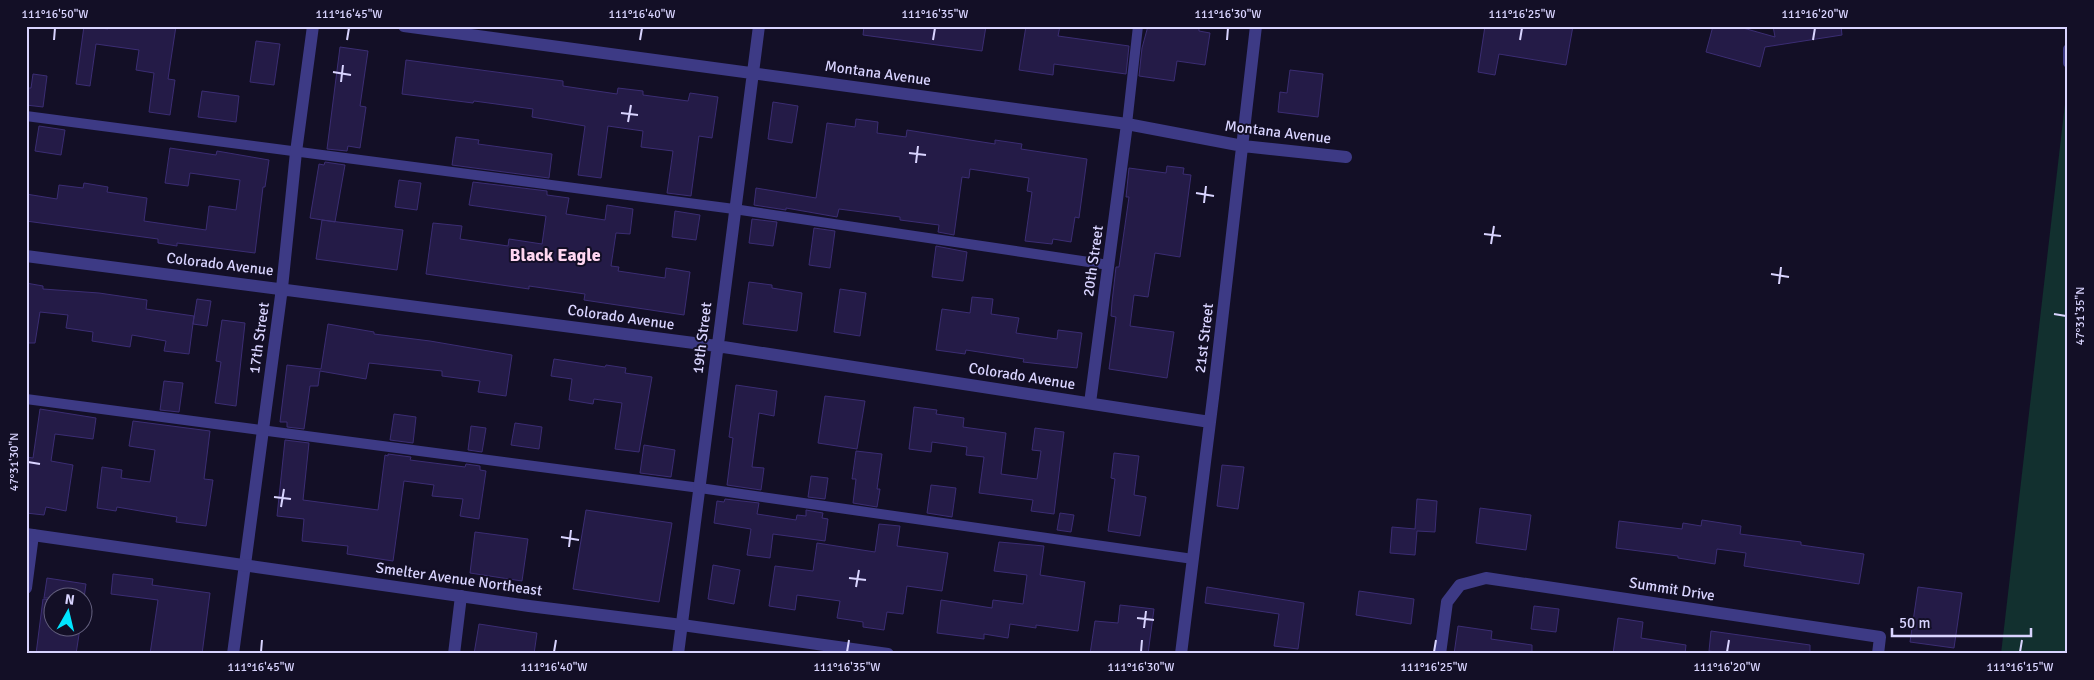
<svg xmlns="http://www.w3.org/2000/svg" width="2094" height="680" font-family="Signika,sans-serif">
  <rect width="100%" height="100%" fill="#130f26"/>
  <path fill="#12302f" d="M2068,78V654H2001Z"/>
  <path fill="#241b47" stroke="#3b2d73" d="M84,26L108,29V26H176L168,79L175,80L170,115L149,112L154,73L136,70L139,50L96,44L90,86L76,84Z
    M864,26H986L982,51L863,35Z
    M1026,26H1060L1058,36L1129,46L1126,74L1054,64L1053,75L1019,70Z
    M1148,26H1199V31L1210,33L1205,65L1177,61L1174,81L1139,76L1142,48Z
    M1485,26H1573L1566,65L1499,54L1495,75L1478,72Z
    M1713,26H1736L1775,37L1773,26H1841L1842,35L1765,47L1760,67L1706,52Z
    M256,41L280,44L274,85L250,82Z
    M340,47L368,51L360,106L366,107L360,148L348,146L347,151L327,149Z
    M406,60L563,81V86L617,94L618,88L643,91V95L688,101L690,93L718,97L712,138L699,136L691,196L667,193L673,151L641,147L643,131L608,126L601,178L578,175L585,126L532,117L533,109L474,101L473,103L402,94Z
    M1290,70L1323,74L1318,117L1278,112L1280,92L1287,93Z
    M33,74L47,76L43,107L26,105V88H31Z
    M202,91L239,96L236,122L198,117Z
    M773,102L798,106L792,143L768,139Z
    M856,119L878,122L877,133L906,137L907,130L995,144V140L1022,144L1021,149L1087,159L1079,218L1075,217L1071,242L1053,239L1052,244L1025,241L1032,192L1027,191L1029,178L970,169L969,178L962,177L954,235L938,232L939,225L900,220V217L839,209L837,217L786,208V210L754,205L756,188L816,198L827,123L855,127Z
    M39,126L65,130L61,155L35,151Z
    M456,137L479,140L478,144L552,154L549,178L452,165Z
    M170,148L216,155L217,151L269,160L265,187H263L255,253L177,243V246L158,243V239L26,221V194L57,199L59,185L83,188L84,183L108,187L107,192L147,198L144,221L206,230L209,206L236,210L240,180L190,173L188,186L165,183Z
    M325,162L345,165L335,222L310,218L319,164L324,165Z
    M1167,166L1184,168L1183,174L1191,175L1180,257L1155,253L1148,297L1134,295L1130,326L1174,332L1167,378L1109,369L1116,317L1111,316L1112,302L1116,267H1119L1129,197H1126L1129,168L1166,173Z
    M399,180L421,183L417,210L395,207Z
    M473,182L547,191V195L569,198L566,214L605,220L607,205L633,209L630,234L616,233L611,266L619,267L618,271L665,278L666,268L690,272L684,315L584,300L585,294L529,286V289L426,274L433,223L462,226L460,239L508,246L509,239L542,244L546,216L469,205Z
    M675,211L700,215L696,240L672,237Z
    M752,219L777,222L773,246L749,243Z
    M322,220L403,230L397,270L316,259Z
    M814,228L835,231L830,268L809,265Z
    M936,246L967,252L963,281L932,277Z
    M749,282L772,285V288L802,293L797,331L743,324Z
    M26,283L43,286V289L99,293L147,300L146,309L194,316L189,354L164,351L166,341L132,335L130,347L92,341L93,332L66,328L68,315L40,312L35,343H26Z
    M840,289L866,293L860,336L834,332Z
    M972,297L993,299L991,314L1019,318L1016,333L1057,339L1058,330L1082,333L1077,368L1023,362L1024,359L966,350L965,354L936,350L942,309L970,313Z
    M197,299L211,301L207,326L193,324Z
    M222,320L245,323L236,406L215,403L221,362L216,361Z
    M328,324L374,332V334L430,341L512,355L506,396L478,392L480,381L442,376V371L369,363L366,379L320,371L318,386H310L304,429L287,427V422H280L287,365L321,369Z
    M554,359L605,367L606,365L626,368L625,373L652,377L639,452L615,449L622,403L594,399L593,404L569,400L572,379L551,376Z
    M164,381L183,383L179,412L160,410Z
    M736,385L777,391L774,416L759,413L752,467L764,468L761,490L727,485L733,438L729,437Z
    M825,396L865,401L857,449L818,443Z
    M914,407L937,410L936,414L964,418L963,427L1006,433L1001,474L1037,479L1041,451L1032,450L1035,428L1064,432L1054,514L1031,511L1033,500L979,493L984,457L966,455L967,447L932,442L931,452L909,449Z
    M40,409L96,418L93,439L55,434L51,461L73,465L66,511L46,507L44,515L26,513V457L33,458Z
    M394,414L416,417L413,443L390,440Z
    M133,421L210,431L204,479L213,480L206,526L176,522L177,517L146,512L117,507L116,511L97,508L102,467L122,470L121,478L150,482L155,450L129,446Z
    M515,423L542,427L539,449L511,445Z
    M471,426L486,428L482,452L468,450Z
    M285,440L309,443L303,500L378,510L385,455L388,456V454L411,457L410,460L465,467L466,464L480,466V470L486,471L479,519L460,516L463,499L432,496L434,485L404,481L393,561L347,554L348,546L302,541L304,519L277,516Z
    M644,445L675,450L671,477L640,473Z
    M856,451L882,454L877,489H880L877,507L853,503L856,479H852Z
    M1114,453L1139,456L1134,495L1146,497L1140,536L1108,531L1115,479L1111,478Z
    M1222,465L1244,467L1238,509L1217,506Z
    M811,476L828,478L825,499L808,497Z
    M931,485L956,488L952,517L927,513Z
    M725,499L759,503L757,514L796,520L797,515L806,516V510L823,513L822,518L828,519L825,541L773,534L770,558L747,555L751,529L714,523L717,501L724,502Z
    M1417,499L1437,501L1435,532L1417,531L1415,555L1390,553L1392,527L1415,529Z
    M1480,508L1531,515L1526,550L1476,543Z
    M586,510L672,523L659,602L573,589Z
    M1060,513L1074,515L1071,532L1057,530Z
    M1702,520L1741,526L1740,534L1801,542V545L1864,554L1859,584L1744,566L1746,553L1717,549L1715,564L1678,558V556L1616,548L1619,521L1682,529L1683,523L1701,526Z
    M879,524L900,526L897,546L948,553L942,591L907,586L903,614L887,612L884,630L863,627V622L837,618L840,601L797,595L795,610L769,606L775,566L813,571L817,543L875,552Z
    M475,532L528,539L522,581L470,573Z
    M999,542L1044,546L1040,575L1085,582L1078,631L1036,625V628L1010,624L1008,638L984,634V639L937,633L941,600L992,608L993,600L1023,604L1027,575L994,571Z
    M713,565L740,570L734,604L708,599Z
    M113,574L153,579L152,585L210,593L202,654H150L158,600L111,594Z
    M47,578L86,584L84,598H44Z
    M1207,587L1304,603L1298,649L1274,646L1279,614L1205,603Z
    M1918,587L1962,593L1954,648L1910,642Z
    M1359,591L1414,599L1411,624L1356,615Z
    M43,599L52,600V628H80L76,654H36Z
    M1120,605L1154,609L1148,654H1090L1095,621L1118,623Z
    M1534,606L1559,609L1556,632L1531,629Z
    M1618,618L1643,622L1641,638L1686,645L1685,654H1613Z
    M479,624L537,633L534,654H474Z
    M1458,626L1492,631L1491,639L1532,645V654H1454Z
    M1711,631L1810,645V654H1728L1709,651Z"/>
  <g fill="none" stroke-linecap="round" stroke-linejoin="round">
    <path stroke="#3d3a85" stroke-width="10" d="M2068,49V63
      M26,116L734,209L1109,265
      M1127,124L1138,26
      M26,399L700,488L1193,559"/>
    <path stroke="#3d3a85" stroke-width="12" d="M404,26L1127,124L1243,146L1346,157
      M26,256L717,346L1210,422
      M1090,403L1127,124
      M26,588L33,535
      M233,654L282,288L296,152L313,26
      M454,654L461,596
      M678,654L759,26
      M1181,654L1214,390L1256,26
      M1440,654L1447,602L1460,585L1486,578L1880,637L1878,654"/>
    <path stroke="#3d3a85" stroke-width="12" d="M26,534L529,606L682,625L888,654"/>
  </g>
  <path fill="none" stroke="#d9d4ff" stroke-width="2" d="M54,40L55,28M347,40L349,28M640,40L642,28M933,40L935,28M1227,40L1228,28M1520,40L1522,28M1813,40L1815,28M333,72L351,75M341,82L343,65M621,113L638,115M628,122L631,105M909,153L926,155M916,163L918,146M1196,193L1214,196M1204,203L1206,186M1484,234L1501,236M1491,244L1494,226M1771,274L1789,277M1779,284L1781,267M2054,314L2066,316M28,462L40,464M274,497L291,499M281,507L284,489M561,537L579,540M569,547L571,530M849,578L866,580M856,587L859,570M1137,618L1154,620M1144,628L1146,611M261,652L262,640M554,652L556,640M847,652L849,640M1141,652L1142,640M1434,652L1436,640M1727,652L1729,640M2020,652L2022,640"/>
  <g text-anchor="middle" stroke-width="4" stroke-linejoin="round" paint-order="stroke">
    <g font-size="15" fill="#d9d4ff" stroke="#130f26">
      <text transform="translate(878 73) rotate(8)" y="5">Montana Avenue</text>
      <text transform="translate(1278 132) rotate(7)" y="5">Montana Avenue</text>
      <text transform="translate(1093 261) rotate(-82)" y="5">20th Street</text>
      <text transform="translate(220 264) rotate(7)" y="5">Colorado Avenue</text>
      <text transform="translate(621 317) rotate(8)" y="5">Colorado Avenue</text>
      <text transform="translate(259 338) rotate(-82)" y="5">17th Street</text>
      <text transform="translate(702 338) rotate(-83)" y="5">19th Street</text>
      <text transform="translate(1204 338) rotate(-83)" y="5">21st Street</text>
      <text transform="translate(1022 376) rotate(9)" y="5">Colorado Avenue</text>
      <text transform="translate(459 579) rotate(8)" y="5">Smelter Avenue Northeast</text>
      <text transform="translate(1672 589) rotate(9)" y="5">Summit Drive</text>
    </g>
    <g font-size="18" font-weight="bold" fill="#ffd6f0" stroke="#130f26">
      <text x="555" y="261">Black Eagle</text>
    </g>
  </g>
  <rect width="2094" height="680" fill="none" stroke="#130f26" stroke-width="55"/>
  <g transform="translate(68 612) rotate(8)"><circle r="24" fill="#130f26" stroke="#625e7d"/>
  <path d="M0-4L9 19L0 12L-9 19Z" fill="#00e5ff"/>
  <text y="-8" font-size="14" font-weight="bold" text-anchor="middle" fill="#d9d4ff">N</text>
  </g>
  <path d="M1892 628v8h139v-8" fill="none" stroke="#d9d4ff" stroke-width="2.5"/>
  <text x="1899" y="628" font-size="15" fill="#d9d4ff" stroke="#130f26" stroke-width="4" paint-order="stroke">50 m</text>
  <rect x="28" y="28" width="2038" height="624" fill="none" stroke="#d9d4ff" stroke-width="2"/>
  <g font-size="12" text-anchor="middle" fill="#d9d4ff">
    <text x="55" y="18">111°16'50"W</text>
    <text x="349" y="18">111°16'45"W</text>
    <text x="642" y="18">111°16'40"W</text>
    <text x="935" y="18">111°16'35"W</text>
    <text x="1228" y="18">111°16'30"W</text>
    <text x="1522" y="18">111°16'25"W</text>
    <text x="1815" y="18">111°16'20"W</text>
    <text transform="translate(2080 316) rotate(-90)" y="4">47°31'35"N</text>
    <text transform="translate(14 462) rotate(-90)" y="4">47°31'30"N</text>
    <text x="261" y="671">111°16'45"W</text>
    <text x="554" y="671">111°16'40"W</text>
    <text x="847" y="671">111°16'35"W</text>
    <text x="1141" y="671">111°16'30"W</text>
    <text x="1434" y="671">111°16'25"W</text>
    <text x="1727" y="671">111°16'20"W</text>
    <text x="2020" y="671">111°16'15"W</text>
  </g>
</svg>
